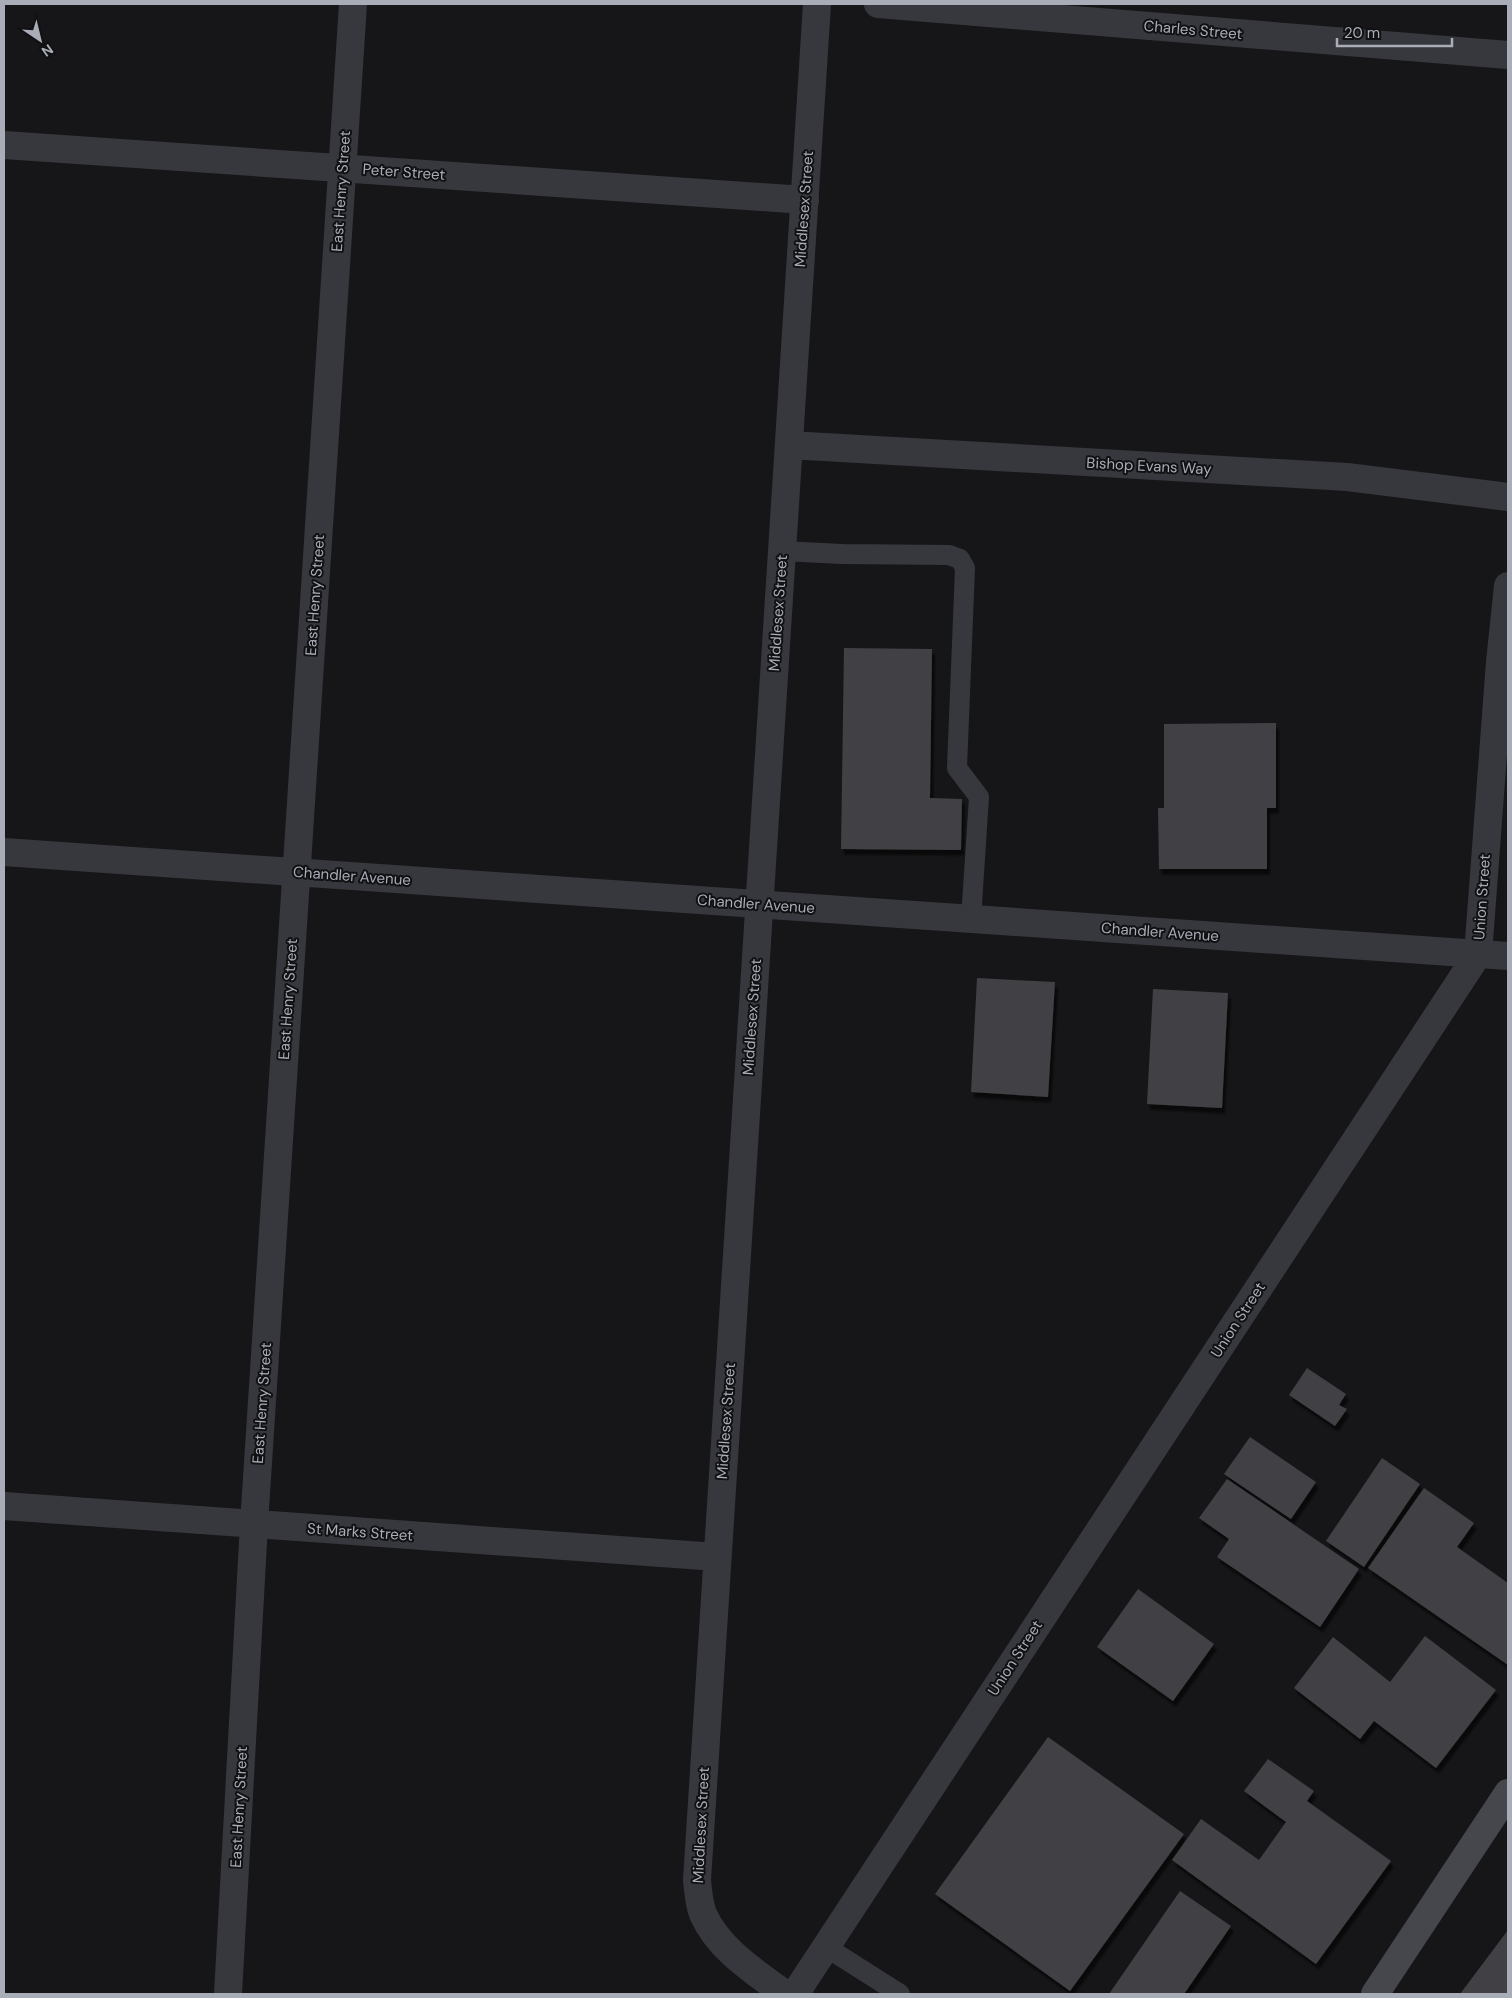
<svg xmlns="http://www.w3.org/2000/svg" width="1512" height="1998" font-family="'DM Sans',sans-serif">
  <defs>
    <filter id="shadow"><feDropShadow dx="3" dy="5.5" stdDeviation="1" flood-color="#0009"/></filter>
  </defs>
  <rect width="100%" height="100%" fill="#161618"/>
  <path fill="#404145" filter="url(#shadow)" d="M844,648L932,649L930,798L962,799L961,850L841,849Z
    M1276,723V808H1267V869H1159L1158,808H1164V724Z
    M977,978L1055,982L1048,1097L971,1092Z
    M1153,989L1228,993L1222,1108L1147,1104Z
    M1307,1368L1346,1394L1339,1405L1347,1409L1335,1426L1289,1395Z
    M1250,1437L1316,1482L1291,1519L1224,1474Z
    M1382,1458L1420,1484L1364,1567L1326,1541Z
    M1227,1479L1359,1569L1320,1627L1217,1557L1229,1539L1199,1518Z
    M1424,1488L1474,1523L1457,1547L1508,1583V1665L1368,1568Z
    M1138,1589L1214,1644L1173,1701L1097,1647Z
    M1425,1636L1496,1690L1436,1768L1374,1721L1360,1739L1294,1688L1333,1637L1390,1682Z
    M1048,1737L1184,1834L1070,1991L935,1894Z
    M1268,1759L1314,1791L1307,1801L1391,1861L1316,1964L1172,1860L1201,1819L1259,1860L1286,1822L1244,1791Z
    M1180,1891L1231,1926L1184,1994H1109Z
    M1508,1930V1994H1460Z"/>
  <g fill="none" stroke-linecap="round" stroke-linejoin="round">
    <path stroke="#37383d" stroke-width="20" d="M782,551L842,554L949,555L960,559L965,568L957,768L979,797L971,919
      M826,1947L900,1994"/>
    <path stroke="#37383d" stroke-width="28" d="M878,4L1508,55
      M4,145L805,200
      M789,445L1347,477L1508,497
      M4,852L1508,956
      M4,1506L717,1557
      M228,1994L254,1524L353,4
      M785,1994C755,1972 719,1950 703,1914C699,1904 698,1892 697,1880L817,4
      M795,1994L1478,954L1500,662L1508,586"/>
    <path stroke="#45474d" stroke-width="28" d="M1375,1994L1508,1793"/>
  </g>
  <g text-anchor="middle" stroke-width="4" stroke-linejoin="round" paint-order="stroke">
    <g font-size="15" fill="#a8adb8" stroke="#111113">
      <text transform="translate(1193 30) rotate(5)" y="5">Charles Street</text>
      <text transform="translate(404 172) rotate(4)" y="5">Peter Street</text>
      <text transform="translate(341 191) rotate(-86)" y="5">East Henry Street</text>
      <text transform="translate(804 209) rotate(-86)" y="5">Middlesex Street</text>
      <text transform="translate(1149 466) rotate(3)" y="5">Bishop Evans Way</text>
      <text transform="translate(315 595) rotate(-86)" y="5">East Henry Street</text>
      <text transform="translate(778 613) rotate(-86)" y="5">Middlesex Street</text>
      <text transform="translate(352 876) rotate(4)" y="5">Chandler Avenue</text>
      <text transform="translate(1482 897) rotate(-86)" y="5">Union Street</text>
      <text transform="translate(756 904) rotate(4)" y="5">Chandler Avenue</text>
      <text transform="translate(1160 932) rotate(4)" y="5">Chandler Avenue</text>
      <text transform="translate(288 999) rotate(-86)" y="5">East Henry Street</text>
      <text transform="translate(752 1017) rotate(-86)" y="5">Middlesex Street</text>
      <text transform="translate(1238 1320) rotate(-57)" y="5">Union Street</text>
      <text transform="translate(262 1403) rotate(-86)" y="5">East Henry Street</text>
      <text transform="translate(726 1421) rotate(-86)" y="5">Middlesex Street</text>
      <text transform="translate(360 1532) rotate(4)" y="5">St Marks Street</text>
      <text transform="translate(1015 1658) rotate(-57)" y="5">Union Street</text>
      <text transform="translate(239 1807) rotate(-87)" y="5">East Henry Street</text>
      <text transform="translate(701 1825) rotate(-87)" y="5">Middlesex Street</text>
    </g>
  </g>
  <rect width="1512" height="1998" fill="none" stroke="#a8adb8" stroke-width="10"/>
  <g transform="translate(40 40) rotate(145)" stroke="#111113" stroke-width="4" paint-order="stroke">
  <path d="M0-4L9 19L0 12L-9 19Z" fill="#a8adb8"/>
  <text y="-8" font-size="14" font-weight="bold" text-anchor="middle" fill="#a8adb8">N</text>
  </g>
  <path d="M1337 38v8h115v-8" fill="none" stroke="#a8adb8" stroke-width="2.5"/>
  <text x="1344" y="38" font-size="15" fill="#a8adb8" stroke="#111113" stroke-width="4" paint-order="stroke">20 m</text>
</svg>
